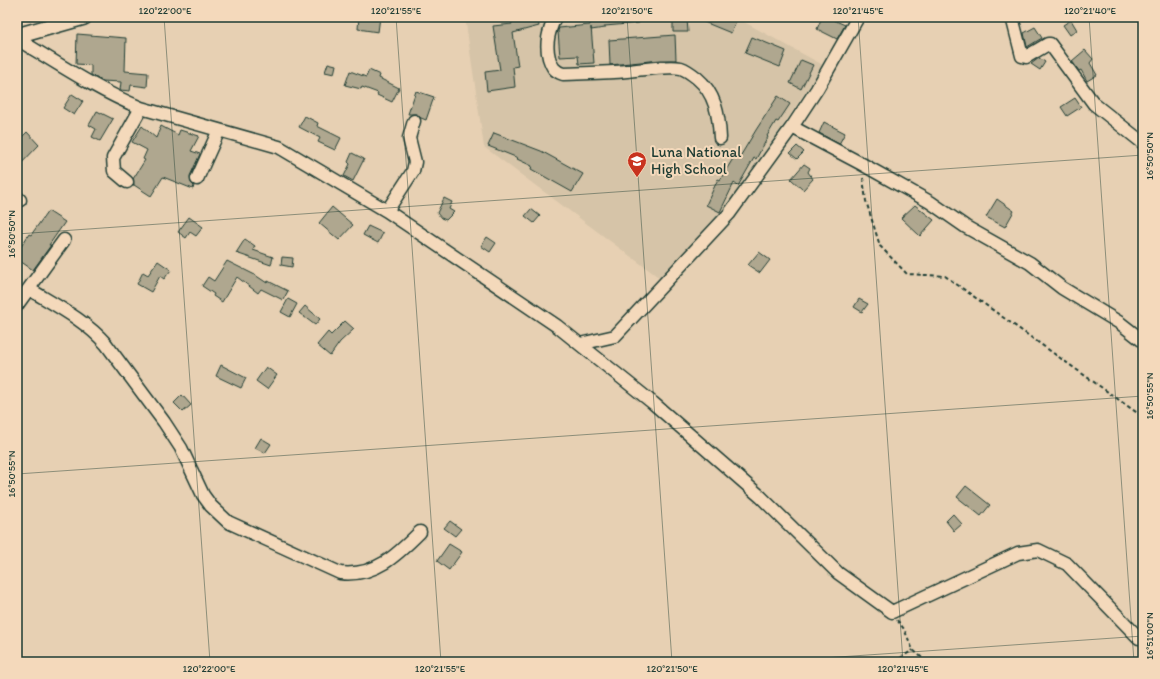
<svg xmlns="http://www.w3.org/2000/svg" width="1160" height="679" font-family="Itim,sans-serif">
  <rect width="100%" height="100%" fill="#e7d0b3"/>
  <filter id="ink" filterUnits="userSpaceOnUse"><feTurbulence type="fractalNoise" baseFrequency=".025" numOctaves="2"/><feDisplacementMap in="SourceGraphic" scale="8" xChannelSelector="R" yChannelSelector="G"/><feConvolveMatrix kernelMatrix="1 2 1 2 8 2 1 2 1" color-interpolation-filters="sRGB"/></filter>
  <g filter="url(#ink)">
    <path fill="#d6c4a8" d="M465,17H735L823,65L727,210L661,279L484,147Z"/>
    <path fill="#afa78f" stroke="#1f3d34" d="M359,17H380L378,32L358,29Z
      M510,17H537L539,26L513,33L518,66L513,67L515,87L487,91L485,72L500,70L493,26L512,24Z
      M589,17H638L639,23L605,26V28L591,30V27L594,63L579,64L578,56L560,57L558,31L559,28L590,25Z
      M692,17H727L736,21L731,33Z
      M822,17H827L845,25L837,39L817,29Z
      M687,19L688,32H673V20Z
      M1071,20L1077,30L1070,35L1063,25Z
      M1035,27L1042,38L1027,47L1024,33Z
      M77,34L126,38L125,71L148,73L147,87L131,85L130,91L120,90L121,82L102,81L91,75V65L76,64Z
      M675,35L676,60H661L610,65L609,40Z
      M752,37L786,51L780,67L745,53Z
      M1085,50L1093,59L1090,63L1097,75L1087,81L1081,70L1079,71L1072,61Z
      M1039,58L1045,62L1040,70L1031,64Z
      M801,60L813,65L801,89L790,83Z
      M328,63L336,65L334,74L325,72Z
      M369,70L380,75L379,78L399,88L392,102L377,95L378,93L362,87L361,89L345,85L350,71L366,77Z
      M416,91L434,97L426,120L421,118L416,114H408Z
      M72,94L83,101L74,115L63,108Z
      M778,96L790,104L778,122L776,121L767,136L768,137L756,159L754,158L738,186L734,183L720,212L706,205L718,179L720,180L737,152L741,155L756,130Z
      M1075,98L1081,107L1067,116L1061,107Z
      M97,111L113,119L100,141L92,137L96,129L89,125Z
      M305,116L318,123L317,126L341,138L335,150L318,142L320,138L299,127Z
      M824,122L845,133L839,144L819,133Z
      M142,126L156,138L161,126L178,135L180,130L199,136L191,151L200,154L190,176L191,183L194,186L193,189L163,177L151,196L134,185L133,179L145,160L143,159L147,150L132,142Z
      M27,132L39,145L17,168V142Z
      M494,133L541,151L583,174L572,192L531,169L532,166L517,159L518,158L488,146Z
      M797,146L804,152L797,159L790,153Z
      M352,153L364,159L353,181L344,176L350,164L348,162Z
      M804,164L810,168L808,172L813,179L803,190L791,179Z
      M444,198L452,202L449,209L454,212L446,220L441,218L437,213Z
      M997,199L1014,211L1005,227L986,217Z
      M915,205L934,220L920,236L901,218Z
      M332,207L353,225L339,240L319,223Z
      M531,209L540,216L534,223L525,216Z
      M48,211L65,222L49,245H51L33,270L17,259V253L29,234L31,235Z
      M189,217L203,227L196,236L190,232L186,238L178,232Z
      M368,226L383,233L378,243L363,235Z
      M487,237L496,243L490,252L481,246Z
      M245,239L255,246L253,250L273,257L271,265L236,253Z
      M759,252L770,260L760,273L748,265Z
      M282,257L293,258L292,267L281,265Z
      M158,261L171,270L164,279L160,276L151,292L137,284L143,272L148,275Z
      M227,261L255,275L267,283L268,281L288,291L283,300L261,289L258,293L237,277L222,302L213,296L214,294L202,286L208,277L214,281Z
      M288,299L297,304L290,317L281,312Z
      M859,299L868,304L862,312L854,307Z
      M305,306L320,319L315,325L299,313Z
      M345,321L354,329L340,342L330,356L317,345L328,332L331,335Z
      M221,365L246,378L241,388L216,376Z
      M266,367L277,375L267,389L256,381Z
      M182,395L191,405L183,412L174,403Z
      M261,438L271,444L265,453L255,448Z
      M966,486L990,505L981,516L957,497Z
      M953,514L962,524L954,531L946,521Z
      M450,521L461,529L455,536L444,528Z
      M449,544L462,552L449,570L437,561Z"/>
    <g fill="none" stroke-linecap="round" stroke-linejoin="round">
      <defs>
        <path id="minor" d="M555,17C549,31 545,43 549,58C552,67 554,71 563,74C584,73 605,73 627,71C642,70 666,65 681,68C687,70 692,74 697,78C715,93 719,115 720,138
          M1012,17L1022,56L1026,57L1048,44H1050L1094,104L1143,143
          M17,39C57,63 97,90 141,108L279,147L387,211L557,326L653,403L761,497L838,573L892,612L1018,553L1038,550L1067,564L1139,638
          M792,127L860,163L930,202L966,227L1030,263L1062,288L1120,323L1143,341
          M197,179L219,130
          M127,182L114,171L113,158L141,108
          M17,197L20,200
          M387,211L413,171L415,162L409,138L414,121
          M29,289C55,305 85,320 106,344L164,422L181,448L203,495L211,506L228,522L340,573C375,577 397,555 420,532
          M17,305L64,240
          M580,344L615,336L729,214L792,127L817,89L858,17"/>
        <path id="major" d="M17,36L84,17"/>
      </defs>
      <use href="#minor" stroke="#1f3d34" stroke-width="15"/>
      <use href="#major" stroke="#1f3d34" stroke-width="18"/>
      <path stroke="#1f3d34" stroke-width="2" stroke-dasharray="4 3" stroke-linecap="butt" d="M863,178L866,201L880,246L907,274L945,276L1143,417
        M897,620L904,629L913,650L927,662
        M894,662L913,650"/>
      <use href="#minor" stroke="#f4d9bb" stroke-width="12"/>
      <use href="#major" stroke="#f4d9bb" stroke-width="15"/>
    </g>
  </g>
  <path fill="none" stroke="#1f3d34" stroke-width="1" stroke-opacity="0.45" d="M164,17L210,662M396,17L441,662M627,17L672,662M858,17L903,662M1089,17L1134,662M17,234L1143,155M17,474L1143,396M766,662L1143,636"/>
  <defs>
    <symbol id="school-pin" viewBox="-11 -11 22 30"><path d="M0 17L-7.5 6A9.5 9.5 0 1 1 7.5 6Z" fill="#c8321e" stroke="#f4d9bb"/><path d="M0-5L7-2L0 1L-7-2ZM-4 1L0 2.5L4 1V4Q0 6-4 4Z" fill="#fff"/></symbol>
  </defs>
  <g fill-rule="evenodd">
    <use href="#school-pin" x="626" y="150" width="22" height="30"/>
  </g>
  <g text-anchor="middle" stroke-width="4" stroke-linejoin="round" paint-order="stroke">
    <g font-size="15" fill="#1f3d34" stroke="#f4d9bb" text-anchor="start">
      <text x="651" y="157">Luna National<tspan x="651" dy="17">High School</tspan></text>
    </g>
  </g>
  <rect width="1160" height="679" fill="none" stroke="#f4d9bb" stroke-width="44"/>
  <rect x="22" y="22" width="1116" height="635" fill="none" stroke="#1f3d34" stroke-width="1.5"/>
  <g font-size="10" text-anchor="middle" fill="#1f3d34">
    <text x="165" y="14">120°22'00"E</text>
    <text x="396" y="14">120°21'55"E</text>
    <text x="627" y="14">120°21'50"E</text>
    <text x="858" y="14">120°21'45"E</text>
    <text x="1090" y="14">120°21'40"E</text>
    <text transform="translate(1149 156) rotate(-90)" y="4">16°50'50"N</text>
    <text transform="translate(11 234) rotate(-90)" y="4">16°50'50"N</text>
    <text transform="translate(1149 396) rotate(-90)" y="4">16°50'55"N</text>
    <text transform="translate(11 474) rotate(-90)" y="4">16°50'55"N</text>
    <text transform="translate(1149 636) rotate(-90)" y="4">16°51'00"N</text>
    <text x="209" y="672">120°22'00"E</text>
    <text x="440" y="672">120°21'55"E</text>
    <text x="672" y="672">120°21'50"E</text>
    <text x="903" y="672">120°21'45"E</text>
  </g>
</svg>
